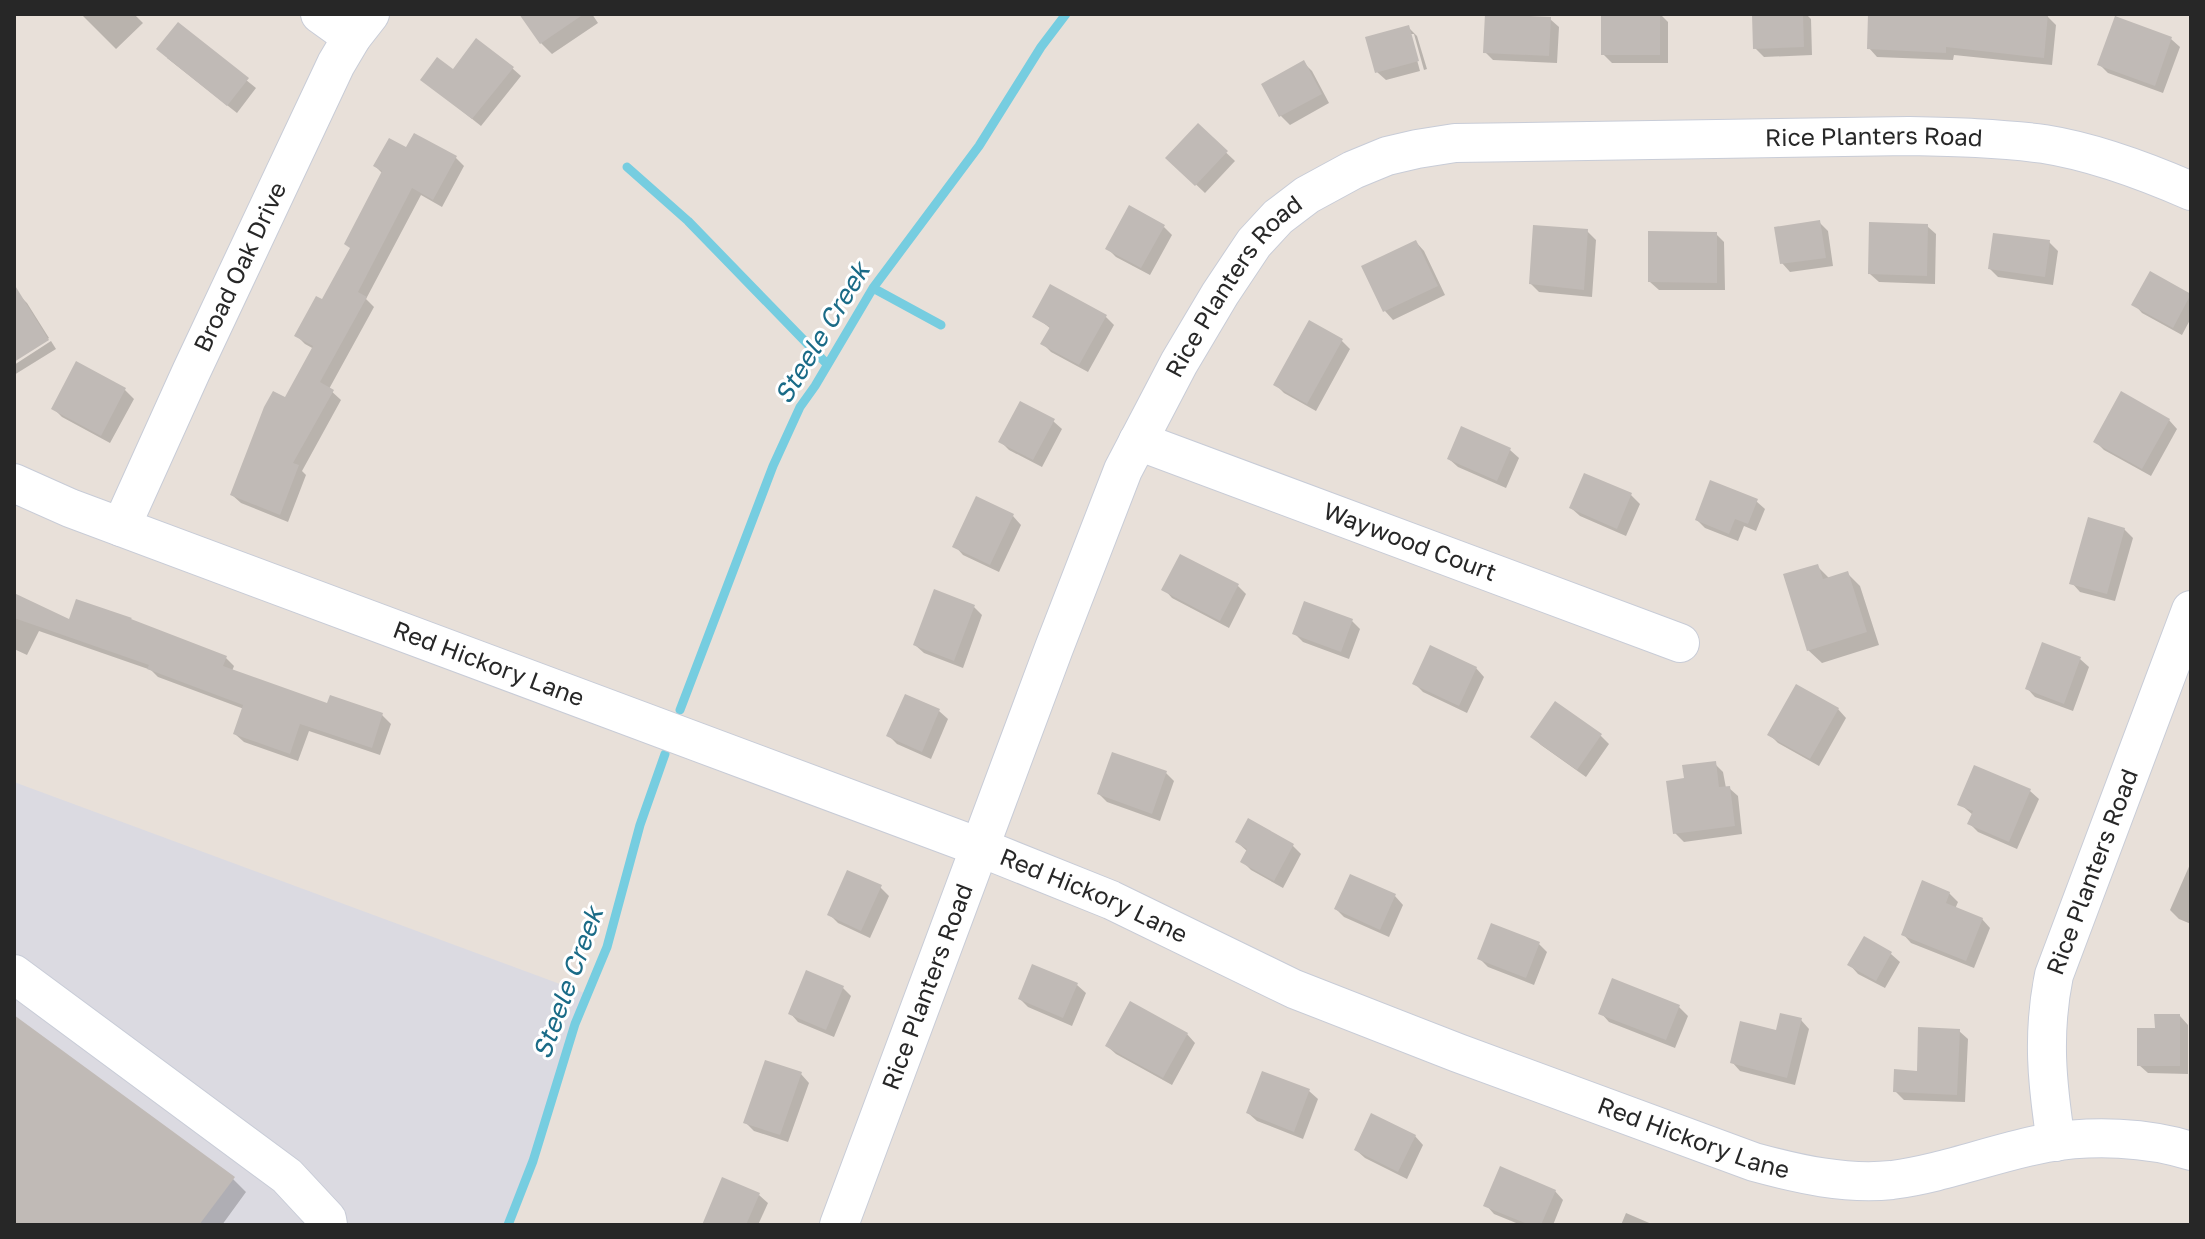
<svg xmlns="http://www.w3.org/2000/svg" width="2205" height="1239" font-family="'Golos Text',sans-serif">
  <rect width="100%" height="100%" fill="#e8e0d9"/>
  <path fill="#dbdae1" d="M14,782L587,994L575,1024L533,1161L508,1225H14Z"/>
  <path fill="#0003" d="M81,14H134L143,23L116,49Z
    M522,14H592L598,23L552,54L541,43Z
    M1603,14H1660L1668,22V63H1612L1603,54Z
    M1754,14H1806L1811,19L1812,55L1764,57L1755,48Z
    M1870,14L1988,18V14L2047,16L2056,25L2052,65L1954,55L1953,60L1877,57L1869,48Z
    M1550,19L1559,27L1557,63L1493,60L1485,52Z
    M178,25L256,88L237,113L167,58Z
    M1408,27L1417,36L1427,69L1424,70L1414,34H1410L1420,71L1386,80L1377,72Z
    M2171,39L2180,47L2163,93L2108,73L2099,64Z
    M1304,63L1312,71L1329,103L1290,125L1281,116L1263,85Z
    M512,68L521,76L481,126L423,80Z
    M1198,126L1235,161L1205,193L1168,158Z
    M407,150L456,158L464,166L442,207L421,195L366,299L374,307L329,389L341,400L302,471L306,475L288,522L241,503L232,495L314,349L305,344L296,335L323,302L352,249L383,174L375,166Z
    M1819,222L1828,231L1833,266L1790,272L1782,263Z
    M1927,226L1936,234L1935,284L1879,282L1870,274Z
    M1164,227L1172,235L1150,275L1116,257L1107,248Z
    M1587,231L1596,240L1592,297L1539,292L1531,284Z
    M1716,234L1724,242L1725,290H1659L1650,282Z
    M1416,242L1424,251L1445,295L1393,320L1385,311L1364,267Z
    M2049,242L2058,251L2053,285L1998,277L1990,269Z
    M2150,274L2191,297V318L2182,335L2142,313L2134,304Z
    M14,290L27,303L49,338L14,360Z
    M1035,316L1106,317L1114,325L1088,372L1051,352L1043,344L1051,329Z
    M1341,340L1350,349L1316,411L1284,393L1276,385Z
    M51,341L56,349L14,375V365Z
    M77,364L125,390L134,399L110,443L62,417L53,408Z
    M2169,420L2177,429L2151,476L2104,450L2095,441Z
    M1053,421L1062,429L1042,467L1009,450L1001,442Z
    M1510,450L1519,458L1506,488L1458,467L1449,459Z
    M1585,475L1631,495L1640,504L1626,536L1580,516L1571,508Z
    M1756,501L1765,509L1756,531L1744,526L1738,541L1705,528L1697,520Z
    M1013,516L1021,525L999,572L963,555L955,546Z
    M2124,529L2133,538L2115,601L2080,592L2072,583Z
    M1817,566L1830,579L1847,573L1860,586L1879,645L1822,663L1808,650Z
    M1238,586L1246,594L1229,628L1172,598L1164,589Z
    M14,595L70,621L226,658L234,666L232,671L328,706L382,715L391,724L380,755L309,731L298,761L244,742L235,734L244,709L158,677L151,670L39,631L27,655L14,649Z
    M974,607L982,615L963,668L924,653L915,645Z
    M1352,621L1360,629L1349,659L1303,642L1295,634Z
    M2080,659L2089,667L2073,711L2035,697L2027,688Z
    M1476,668L1484,677L1467,713L1423,692L1415,684Z
    M1838,709L1846,718L1819,766L1778,743L1770,735Z
    M939,711L948,719L931,759L897,744L889,736Z
    M1532,736H1601L1609,744L1586,777L1541,745Z
    M1715,764L1723,772L1726,788H1729L1738,796L1742,834L1684,842L1675,833L1686,780Z
    M1166,773L1174,781L1160,821L1107,802L1099,794Z
    M2030,791L2039,799L2017,849L1978,832L1970,824L1973,815L1960,804Z
    M1237,842L1293,846L1301,854L1283,888L1251,870L1243,862L1248,852Z
    M2191,862V924L2179,919L2170,910Z
    M880,887L889,896L870,938L838,923L830,915Z
    M1949,893L1958,902L1955,909L1982,919L1990,928L1974,968L1911,943L1903,934Z
    M1395,896L1403,905L1389,937L1344,917L1336,909Z
    M1538,943L1547,952L1534,985L1488,967L1479,958Z
    M1891,954L1900,962L1885,988L1858,974L1850,965Z
    M1613,981L1679,1007L1688,1016L1675,1048L1609,1022L1601,1013Z
    M1077,985L1086,993L1072,1026L1028,1007L1020,999Z
    M843,988L851,996L834,1037L798,1022L790,1013Z
    M2180,1016L2188,1025V1074L2148,1073L2139,1065L2157,1030Z
    M14,1018L233,1179L246,1192L222,1225H14Z
    M1801,1020L1809,1029L1795,1085L1740,1071L1732,1062L1777,1032Z
    M1959,1031L1968,1039L1965,1102L1904,1100L1895,1091L1918,1073Z
    M1187,1034L1195,1043L1172,1085L1116,1054L1107,1046Z
    M801,1074L809,1083L788,1142L754,1131L745,1122Z
    M1309,1091L1318,1099L1303,1139L1257,1121L1248,1113Z
    M1415,1136L1423,1145L1407,1179L1365,1158L1356,1150Z
    M1555,1191L1563,1200L1553,1225H1521L1494,1214L1486,1205Z
    M759,1195L768,1203L758,1225H709Z
    M1626,1213L1654,1225H1621Z"/>
  <g fill="none" stroke-linecap="round" stroke-linejoin="round">
    <path stroke="#76cde0" stroke-width="9" d="M627,167L688,221L827,364
      M873,288L941,325
      M680,710L773,466L800,407L815,386L873,288L979,146L1041,47L1066,14
      M508,1225L533,1161L575,1024L607,947L640,825L665,754"/>
  </g>
  <path fill="#c0bab6" d="M519,14H584L540,44Z
    M1485,14L1551,17L1549,56L1483,53Z
    M1601,14H1660V55H1601Z
    M1752,14H1803L1804,47L1753,49Z
    M1868,14L1986,16V14H2048L2044,58L1946,47V53L1867,49Z
    M2115,16L2172,37L2155,86L2097,65Z
    M178,22L249,78L227,106L156,49Z
    M1409,25L1419,61L1375,73L1365,37Z
    M476,38L514,67L472,119L420,80L437,57L453,69Z
    M1304,60L1322,94L1279,117L1261,84Z
    M1198,123L1228,151L1195,186L1165,158Z
    M414,133L457,156L433,200L412,188L358,292L367,297L320,382L334,390L293,463L299,465L280,515L230,495L264,407L273,391L285,397L313,346L294,336L316,296L322,299L350,248L344,244L382,171L373,166L389,138L406,147Z
    M1129,205L1165,225L1141,268L1105,249Z
    M1820,220L1826,258L1780,264L1774,227Z
    M1869,222L1928,224L1927,276L1868,274Z
    M1533,225L1588,229L1584,290L1529,284Z
    M1648,231L1717,232V283L1648,282Z
    M1993,233L2050,240L2045,277L1988,269Z
    M1416,240L1438,286L1383,312L1361,266Z
    M2150,271L2191,294L2173,328L2131,305Z
    M14,284L49,340L14,362Z
    M1050,284L1107,315L1079,365L1040,344L1050,327L1032,317Z
    M1309,320L1343,339L1307,404L1273,385Z
    M76,361L126,388L101,436L51,409Z
    M2121,391L2170,419L2142,469L2093,442Z
    M1020,401L1055,419L1033,460L998,442Z
    M1461,426L1511,448L1497,481L1447,459Z
    M1584,473L1632,493L1617,529L1569,508Z
    M1710,480L1758,499L1748,524L1735,519L1729,534L1695,520Z
    M976,496L1014,514L990,565L952,547Z
    M2088,517L2125,528L2107,594L2069,584Z
    M1180,554L1239,584L1220,621L1161,590Z
    M1818,564L1823,579L1848,571L1867,632L1807,651L1783,574Z
    M934,589L975,605L954,661L913,645Z
    M14,593L69,619L76,599L132,618L131,619L227,656L223,666L327,703L330,695L383,713L372,748L300,724L290,754L233,734L243,705L147,669L149,665L14,618Z
    M1304,601L1353,619L1341,652L1292,634Z
    M2042,642L2081,657L2064,704L2025,689Z
    M1430,645L1477,667L1459,706L1412,684Z
    M1796,684L1839,708L1810,759L1767,735Z
    M905,694L940,709L922,752L886,736Z
    M1555,701L1602,734L1577,770L1530,737Z
    M1112,752L1167,771L1152,814L1097,794Z
    M1716,761L1719,787L1730,786L1735,826L1673,834L1666,781L1684,778L1682,765Z
    M1974,765L2031,789L2009,842L1967,824L1973,811L1957,805Z
    M1248,818L1294,844L1274,881L1240,862L1247,849L1235,842Z
    M847,870L882,885L861,931L827,915Z
    M1350,874L1396,894L1380,930L1334,909Z
    M1922,880L1950,892L1946,903L1983,918L1966,961L1901,935Z
    M1491,923L1540,942L1526,978L1477,959Z
    M1864,936L1892,952L1876,981L1847,965Z
    M1032,964L1078,983L1063,1018L1018,999Z
    M806,970L844,986L826,1030L788,1014Z
    M1612,978L1680,1005L1666,1040L1598,1014Z
    M1130,1001L1188,1033L1163,1078L1105,1046Z
    M1780,1013L1802,1018L1787,1078L1730,1063L1740,1021L1776,1030Z
    M2154,1014H2180V1066H2137V1028H2155Z
    M14,1015L235,1177L199,1225H14Z
    M1918,1027L1960,1029L1957,1095L1893,1092L1894,1069L1917,1071Z
    M765,1060L802,1072L780,1135L743,1123Z
    M1262,1071L1310,1089L1294,1132L1246,1113Z
    M1371,1113L1416,1135L1398,1172L1354,1150Z
    M1500,1166L1556,1190L1541,1225H1530L1483,1206Z
    M722,1177L760,1193L746,1225H702Z"/>
  <g fill="none" stroke-linecap="round" stroke-linejoin="round">
    <defs>
      <g id="minor">
        <path d="M320,14L352,37"/>
        <path id="s1" d="M1138,441L1680,643"/>
        <path id="s2" d="M14,483L70,508L979,847L1111,900L1294,989L1458,1053L1754,1162C1798,1174 1846,1185 1892,1180C1945,1173 1994,1153 2046,1143C2092,1135 2147,1137 2191,1151"/>
        <path id="s3" d="M121,527L191,372L336,64L352,37L370,14"/>
        <path d="M14,974L287,1176L327,1219L328,1225"/>
        <path id="s4" d="M2056,1142C2047,1083 2042,1034 2054,975L2191,610"/>
        <path id="s5" d="M839,1225L1054,648L1123,470L1179,363L1220,294L1254,243L1278,217L1307,195L1353,170L1387,156L1417,149L1455,143L1909,136C1954,137 1999,138 2044,144C2095,152 2145,171 2191,191"/>
      </g>
    </defs>
    <use href="#minor" stroke="#c8ccd7" stroke-width="40"/>
    <use href="#minor" stroke="#fff" stroke-width="38"/>
  </g>
  <g text-anchor="middle" stroke-width="6" stroke-linejoin="round" paint-order="stroke">
    <g font-size="24" fill="#272727" stroke="#fff">
      <text dy="8" stroke="none"><textPath href="#s5" startOffset="1718">Rice Planters Road</textPath></text>
      <text dy="8" stroke="none"><textPath href="#s3" startOffset="286">Broad Oak Drive</textPath></text>
      <text dy="8" stroke="none"><textPath href="#s5" startOffset="1022">Rice Planters Road</textPath></text>
      <text dy="8" stroke="none"><textPath href="#s1" startOffset="290">Waywood Court</textPath></text>
      <text dy="8" stroke="none"><textPath href="#s2" startOffset="508">Red Hickory Lane</textPath></text>
      <text dy="8" stroke="none"><textPath href="#s4" startOffset="278">Rice Planters Road</textPath></text>
      <text dy="8" stroke="none"><textPath href="#s2" startOffset="1156">Red Hickory Lane</textPath></text>
      <text dy="8" stroke="none"><textPath href="#s5" startOffset="254">Rice Planters Road</textPath></text>
      <text dy="8" stroke="none"><textPath href="#s2" startOffset="1804">Red Hickory Lane</textPath></text>
    </g>
    <g font-size="26" font-style="italic" fill="#1a6b87" stroke="#fff">
      <text transform="translate(822 333) rotate(-59)" y="9">Steele Creek</text>
      <text transform="translate(568 983) rotate(-70)" y="9">Steele Creek</text>
    </g>
  </g>
  <rect width="2205" height="1239" fill="none" stroke="#272727" stroke-width="32"/>
</svg>
